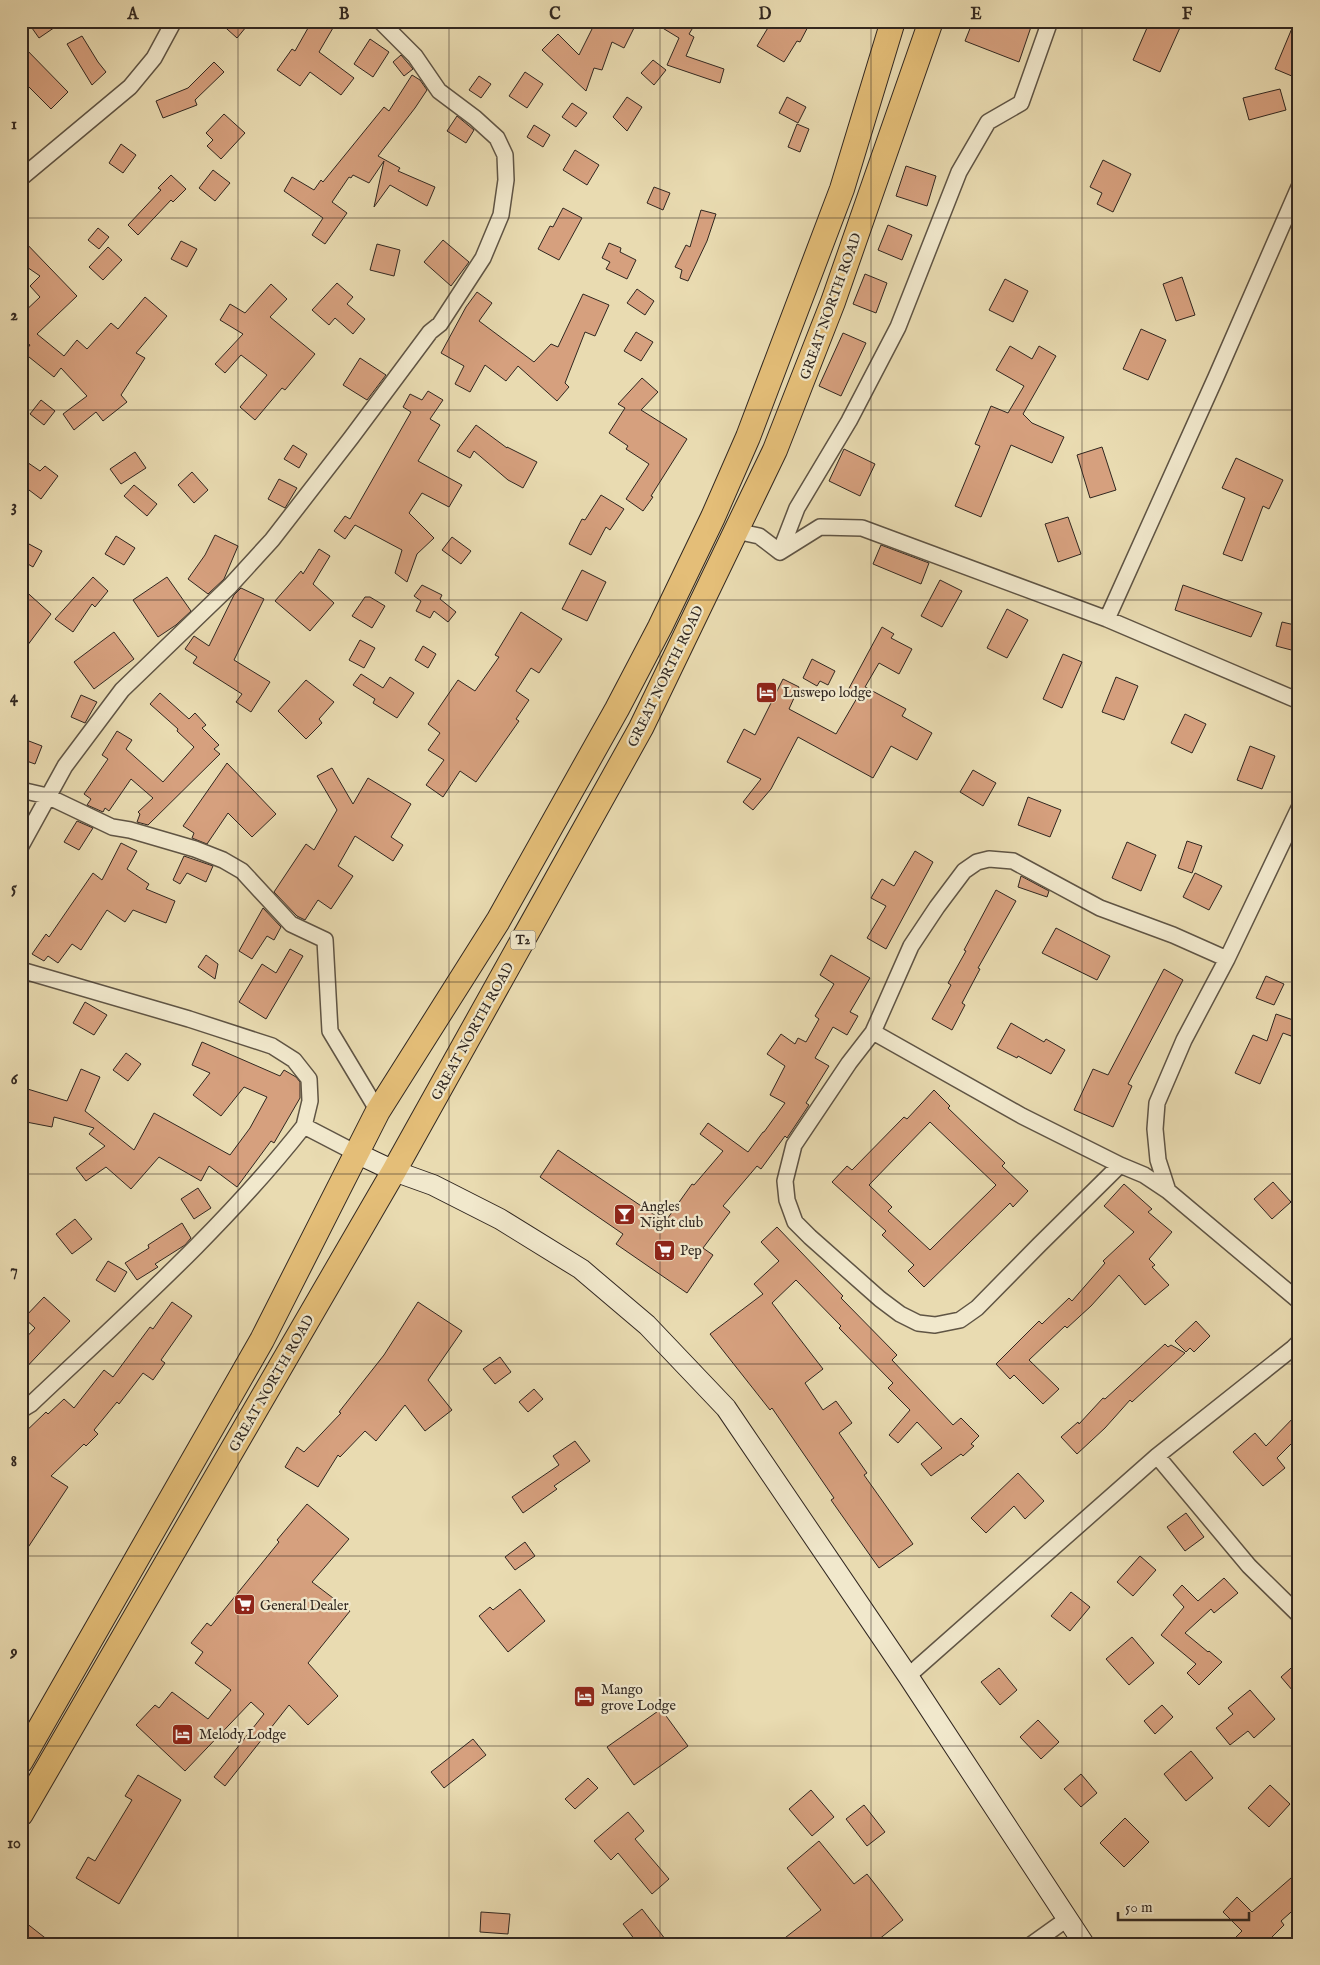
<svg xmlns="http://www.w3.org/2000/svg" width="1320" height="1965" font-family="'IM FELL English',serif">
  <rect width="100%" height="100%" fill="#e9dbb1"/>
  <filter id="stains"><feTurbulence type="fractalNoise" baseFrequency=".004" numOctaves="4"/><feColorMatrix values="0 0 0 0 .2 0 0 0 0 .09 0 0 0 0 .02 0 0 0 .5 -.17"/></filter>
  <radialGradient id="worn" r=".72"><stop offset=".6" stop-color="#630" stop-opacity="0"/><stop offset="1" stop-color="#630" stop-opacity=".3"/></radialGradient>
  <path fill="#d6a07e" stroke="#312720" fill-rule="evenodd" d="M27,21H64L39,38Z
    M218,21H251L237,38Z
    M312,21H337L319,52L354,78L341,95L310,72L300,86L277,70L292,49L295,51Z
    M596,21H606L616,26L619,21H625L635,26L624,48L612,42L602,70L594,68L586,91L542,50L558,34L579,55Z
    M651,21H697L689,34L694,37L686,56L724,69L720,83L667,65L679,38Z
    M772,21H811L800,42L797,41L784,62L757,46Z
    M973,21H1033L1019,62L965,41Z
    M1150,21H1183L1160,72L1133,60Z
    M1295,21H1299V79L1275,69Z
    M82,36L98,62L106,72L92,85L67,44Z
    M370,39L389,52L373,77L354,64Z
    M21,44L68,92L51,109L21,79Z
    M401,55L413,69L404,76L393,62Z
    M653,60L666,70L654,85L641,73Z
    M214,62L224,72L195,100L197,105L163,118L156,101L188,88Z
    M525,72L543,84L527,108L509,96Z
    M412,75L420,80L427,90L415,108L378,156L400,168L398,171L435,187L427,206L390,185L374,207L384,161L369,183L353,175L351,178L349,177L332,202L347,213L325,244L312,235L323,218L284,191L292,177L314,190L321,180L323,182L384,107L389,111Z
    M479,76L491,84L481,98L469,90Z
    M1280,89L1286,110L1249,120L1243,98Z
    M627,97L642,107L627,131L613,117Z
    M787,97L806,107L798,123L779,113Z
    M572,103L587,113L576,127L562,117Z
    M224,114L245,133L221,159L207,146L213,140L206,133Z
    M457,116L474,130L466,143L447,131Z
    M797,124L809,129L800,152L788,147Z
    M534,125L550,135L543,147L527,137Z
    M121,144L136,155L123,173L109,163Z
    M575,150L599,165L587,185L563,170Z
    M1103,160L1131,174L1113,212L1097,204L1102,193L1090,187Z
    M906,166L936,176L927,206L896,196Z
    M213,170L230,183L215,201L199,188Z
    M171,175L186,189L173,202L171,200L138,235L128,225L161,190L158,188Z
    M654,187L670,193L663,210L647,203Z
    M563,208L582,218L559,260L538,249L550,226L553,227Z
    M701,210L716,214L707,241L688,281L680,278L682,270L675,267L686,245L690,247Z
    M888,225L912,235L902,260L878,250Z
    M98,228L109,237L99,249L88,240Z
    M21,238L77,296L37,334L64,356L77,340L87,349L111,323L118,329L145,297L167,316L136,353L145,358L121,395L127,402L103,421L96,412L74,430L63,414L87,396L61,368L54,377L24,353L30,345L27,343L21,349V315L40,297L30,286L40,276L21,263Z
    M443,240L469,262L451,286L424,262Z
    M181,241L197,249L187,267L171,259Z
    M609,243L621,248L620,252L636,260L627,279L606,269L610,262L602,258Z
    M377,244L400,250L394,276L370,270Z
    M108,247L122,260L103,280L89,267Z
    M865,274L887,283L876,313L853,304Z
    M1182,277L1195,315L1176,321L1163,284Z
    M1005,279L1028,291L1013,322L989,310Z
    M337,283L353,297L347,304L365,319L353,334L335,318L329,325L312,310Z
    M271,284L287,299L270,317L315,354L285,390L282,388L255,420L240,407L267,375L241,355L225,373L215,364L243,334L220,320L230,304L245,313Z
    M637,289L654,301L645,315L627,303Z
    M477,292L492,303L479,321L534,362L551,344L558,347L583,294L609,305L595,336L585,332L565,383L569,387L557,401L518,366L506,381L485,365L470,392L455,384L464,366L441,353L466,307Z
    M1141,329L1166,340L1148,380L1123,369Z
    M636,332L653,342L641,361L624,351Z
    M843,333L866,343L841,396L819,386Z
    M1010,346L1032,359L1039,346L1056,356L1023,414L1032,423L1064,437L1052,463L1011,445L981,517L955,506L980,446L975,444L991,406L1008,413L1024,386L996,370Z
    M360,358L386,375L367,400L343,385Z
    M642,378L658,392L641,410L687,439L651,496L653,497L643,511L626,499L649,464L626,449L628,446L609,433L625,408L618,404Z
    M428,391L443,400L430,419L440,425L418,461L462,485L449,507L422,493L409,513L434,538L417,554L407,582L395,573L402,550L355,525L345,539L334,531L345,516L350,519L411,412L403,407L410,394L422,400Z
    M41,400L55,411L44,425L30,414Z
    M476,425L507,448V447L537,462L523,488L508,480L474,451L470,458L457,451Z
    M293,445L307,454L299,468L284,459Z
    M1102,447L1116,490L1090,498L1077,455Z
    M844,449L875,464L860,496L829,481Z
    M135,452L146,468L121,484L110,469Z
    M21,458L40,471L45,466L58,476L41,499L21,484Z
    M1236,458L1283,480L1269,509L1263,506L1242,561L1223,554L1245,498L1222,488Z
    M192,472L208,490L194,503L178,485Z
    M279,479L297,488L285,508L268,499Z
    M134,485L157,504L147,516L124,496Z
    M601,495L624,509L610,530L606,527L591,555L569,544L582,519L585,520Z
    M1068,517L1081,554L1058,562L1045,524Z
    M215,535L238,546L224,579L208,594L188,579L205,555Z
    M116,536L135,548L124,565L105,554Z
    M452,537L471,551L461,564L442,550Z
    M29,544L42,551L33,567L21,560V557Z
    M881,545L929,563L921,584L873,564Z
    M319,549L330,556L313,584L334,603L310,631L275,601L301,571L303,574Z
    M582,570L606,582L587,621L562,609Z
    M93,577L108,591L95,607L92,604L73,632L55,619Z
    M167,577L191,611L176,625L158,637L133,600Z
    M940,580L962,591L942,627L921,616Z
    M422,585L442,595L440,599L456,612L448,622L434,611L430,618L416,611L421,601L414,596Z
    M1183,585L1262,613L1251,637L1175,610Z
    M21,587L51,614L21,654Z
    M241,588L264,599L234,660L270,682L251,712L236,702L242,694L193,663L197,657L185,649L194,636L209,646L234,595Z
    M365,597H370L385,606L372,628L352,616Z
    M1007,609L1028,620L1007,658L987,648Z
    M521,612L562,639L539,673L531,668L516,691L529,700L516,719L519,721L476,782L460,771L443,797L426,785L444,760L428,750L440,733L428,724L458,680L475,691L499,657L495,655Z
    M1282,622L1299,626V652L1276,646Z
    M882,627L894,634L891,638L912,649L899,674L879,663L865,687L906,709L902,716L932,733L917,760L891,746L873,778L798,737L771,789L753,810L743,802L761,779L727,762L744,729L755,735L783,679L799,687L789,709L836,734L857,698L847,692Z
    M114,632L134,659L94,689L74,662Z
    M360,640L375,648L364,668L349,660Z
    M423,646L436,654L428,668L415,660Z
    M1063,654L1082,662L1062,708L1043,699Z
    M812,659L835,671L828,685L820,681L817,686L803,678Z
    M361,674L383,688L390,677L414,693L397,718L373,703L375,699L353,685Z
    M1116,677L1138,686L1124,720L1102,712Z
    M306,680L334,702L319,719L322,723L306,739L278,711Z
    M160,693L189,719L195,713L206,725L202,728L219,745L214,749L220,754L148,825L137,822L140,814L138,812L153,798L131,779L109,811L105,808L103,812L87,805L91,799L84,794L108,759L102,755L117,731L132,740L126,749L163,782L194,747L177,731L178,729L150,704Z
    M81,695L97,702L85,723L71,717Z
    M1185,714L1206,724L1192,753L1171,743Z
    M21,738L42,746L35,764L21,759Z
    M1250,746L1275,756L1262,789L1237,780Z
    M227,763L276,814L252,837L228,813L207,844L192,838L194,833L183,826Z
    M332,768L353,804L368,778L411,804L391,837L403,845L393,861L355,836L338,866L353,876L331,909L318,900L305,920L297,916L274,892L306,844L314,850L337,810L317,776Z
    M973,770L996,783L983,806L960,792Z
    M1028,797L1061,810L1050,837L1018,825Z
    M77,821L93,828L79,850L64,842Z
    M1187,841L1202,846L1192,873L1178,868Z
    M1127,842L1156,855L1141,891L1112,878Z
    M121,843L137,851L127,869L149,884L146,889L175,901L166,923L133,910L125,922L107,910L81,950L72,944L58,963L48,956L44,961L32,954L46,934L49,937L93,873L102,880Z
    M915,851L933,862L886,949L867,938L886,906L871,898L882,879L894,886Z
    M184,856L213,866L206,882L187,873L180,884L173,880Z
    M1195,873L1222,886L1209,910L1183,897Z
    M1021,876L1049,891L1047,897L1018,887Z
    M996,890L1016,901L978,968L980,969L962,1003L965,1005L952,1030L932,1019L951,985L948,983L966,951L964,950Z
    M263,908L281,927L274,940L267,936L252,959L239,951Z
    M1056,928L1110,956L1097,980L1042,953Z
    M290,949L303,956L266,1019L239,1002L262,964L276,973Z
    M206,955L218,964L215,979L198,967Z
    M831,955L870,978L850,1012L858,1016L847,1035L833,1027L815,1058L829,1066L806,1103L809,1105L787,1138L785,1136L761,1169L757,1166L723,1206L730,1212L703,1248L713,1255L687,1293L616,1244L623,1234L540,1177L558,1150L665,1222L692,1184L694,1185L723,1151L700,1134L708,1123L748,1152L763,1132H764L785,1103L770,1095L785,1066L767,1054L781,1034L795,1044L798,1038L806,1042L819,1019L815,1016L834,984L820,975Z
    M1164,969L1183,980L1128,1084L1132,1086L1113,1127L1074,1110L1093,1069L1108,1075Z
    M1266,976L1284,984L1274,1005L1256,998Z
    M85,1002L107,1015L94,1035L73,1023Z
    M1276,1014L1296,1021L1291,1036L1283,1033L1260,1084L1235,1073L1253,1035L1267,1041Z
    M1011,1023L1044,1042L1046,1039L1065,1050L1051,1074L1018,1056L1017,1058L997,1048Z
    M202,1042L280,1076L284,1070L296,1077L300,1082V1098L274,1143L271,1141L237,1187L209,1166L201,1181L159,1157L131,1189L106,1167L86,1181L76,1168L105,1146L89,1134L94,1128L54,1117L52,1127L21,1121V1087L67,1101L81,1069L100,1077L85,1111L134,1150L154,1113L230,1155L250,1128L267,1097L244,1087L221,1116L193,1095L210,1073L192,1065Z
    M126,1053L141,1064L128,1081L113,1070Z
    M934,1090L950,1106L948,1108L1005,1163L1002,1166L1028,1191L1013,1207L1010,1203L924,1287L908,1271L914,1265L882,1235L886,1231L832,1182L847,1166L852,1170L904,1117L907,1119ZM930,1122L996,1185L930,1250L888,1211L892,1207L869,1185Z
    M1273,1182L1291,1202L1272,1219L1254,1199Z
    M1124,1184L1152,1209L1148,1212L1172,1232L1149,1259L1155,1265L1152,1267L1169,1285L1145,1305L1119,1275L1091,1306L1067,1328L1065,1326L1029,1360L1059,1389L1043,1404L1014,1375L1010,1379L996,1364L1039,1321L1042,1324L1069,1298L1072,1301L1105,1263L1103,1261L1134,1232L1104,1206Z
    M198,1188L211,1208L194,1219L181,1199Z
    M75,1219L92,1239L72,1254L56,1234Z
    M182,1223L191,1238L185,1245L155,1264L158,1267L137,1280L125,1263L149,1248L148,1245Z
    M777,1227L843,1296L841,1298L897,1355L892,1360L953,1425L961,1418L979,1436L971,1444L974,1446L963,1456L961,1454L931,1476L921,1464L942,1448L917,1422L898,1443L889,1435L910,1410L888,1388L893,1383L839,1328L841,1326L796,1280L772,1303L823,1369L805,1383L823,1410L836,1401L852,1423L839,1433L867,1473L864,1475L913,1544L879,1568L831,1500L834,1498L772,1408L770,1410L710,1334L763,1294L754,1284L779,1261L761,1242Z
    M108,1261L127,1272L115,1292L96,1280Z
    M44,1297L70,1321L21,1373V1343L35,1328L24,1318Z
    M172,1302L192,1316L161,1360L165,1363L153,1380L143,1373L119,1404L117,1402L94,1430L98,1434L86,1446L84,1444L51,1476L68,1487L21,1558V1436L46,1412L48,1414L64,1399L74,1408L104,1370L113,1377L150,1327L153,1329Z
    M418,1302L462,1331L428,1380L452,1410L425,1431L405,1405L376,1441L365,1431L340,1457L338,1455L318,1487L285,1467L297,1447L304,1452L341,1413L339,1412L384,1355Z
    M1196,1321L1210,1336L1194,1352L1190,1348L1186,1352L1175,1341Z
    M1165,1344L1168,1347L1171,1345L1185,1353L1132,1402L1130,1400L1105,1428L1077,1454L1061,1437L1078,1422L1079,1424L1103,1398L1105,1399Z
    M500,1357L511,1372L495,1384L483,1369Z
    M534,1389L543,1399L528,1412L519,1402Z
    M1299,1412V1436L1277,1458L1285,1468L1263,1486L1233,1452L1255,1433L1266,1446Z
    M575,1441L590,1461L554,1486L557,1489L523,1513L512,1497L559,1465L553,1456Z
    M1018,1473L1044,1501L1025,1519L1014,1506L986,1533L971,1518Z
    M307,1504L349,1539L312,1582L350,1611L308,1663L338,1696L308,1725L289,1705L225,1786L214,1777L264,1714L251,1702L185,1771L136,1725L155,1705L159,1708L172,1692L208,1719L231,1690L195,1663L203,1652L191,1643L207,1623L211,1626L279,1542L277,1540Z
    M1186,1513L1204,1537L1185,1551L1167,1527Z
    M525,1542L535,1556L515,1570L505,1557Z
    M1140,1556L1156,1570L1133,1596L1117,1582Z
    M1224,1578L1238,1593L1214,1613L1211,1609L1185,1633L1208,1652L1209,1651L1222,1662L1199,1685L1187,1673L1196,1664L1161,1635L1184,1607L1173,1595L1182,1585L1198,1601Z
    M520,1589L545,1621L508,1652L479,1616L490,1607L493,1610Z
    M1071,1592L1090,1607L1070,1631L1051,1616Z
    M1132,1637L1154,1663L1129,1685L1106,1659Z
    M1299,1661V1698L1281,1677Z
    M999,1668L1017,1690L1000,1705L981,1682Z
    M1250,1690L1275,1719L1254,1738L1248,1731L1230,1745L1216,1728L1233,1714L1228,1708Z
    M1162,1705L1173,1717L1155,1734L1144,1721Z
    M661,1709L688,1746L634,1785L607,1747Z
    M1038,1720L1059,1742L1041,1759L1020,1737Z
    M473,1739L486,1755L444,1788L431,1772Z
    M1191,1751L1213,1778L1186,1801L1164,1774Z
    M1081,1774L1097,1793L1081,1807L1064,1789Z
    M138,1775L181,1800L119,1904L76,1878L88,1857L95,1861L132,1800L125,1796Z
    M588,1778L598,1788L575,1809L565,1799Z
    M1270,1785L1290,1804L1269,1827L1248,1808Z
    M811,1790L834,1817L812,1836L789,1809Z
    M864,1805L885,1832L867,1846L846,1819Z
    M628,1812L644,1831L635,1839L669,1879L652,1894L618,1853L611,1860L594,1841Z
    M1125,1818L1149,1842L1124,1867L1100,1843Z
    M819,1841L854,1884L867,1874L903,1920L873,1944H777L821,1910L787,1868Z
    M1299,1871V1905L1281,1921L1284,1925L1265,1944H1229L1242,1931L1223,1912L1237,1897L1252,1912Z
    M642,1909L669,1944H638L623,1924Z
    M481,1912L510,1914L508,1934L480,1932Z
    M21,1919L53,1944H21Z"/>
  <g fill="none" stroke-linecap="round" stroke-linejoin="round">
    <defs>
      <path id="minor" d="M21,178L130,87L154,58L174,21
        M736,531L759,536L780,552L820,527L862,528L1107,619L1299,701
        M780,552L797,508L849,421L898,327L959,172L988,122L1021,103L1050,21
        M1107,619L1216,377L1299,187
        M21,790L47,796L112,827L130,830L195,849L223,860L242,871L291,924L325,940L330,1031L378,1111
        M1299,808L1227,959L1184,1040L1157,1103L1155,1129L1158,1160L1168,1191L1299,1301
        M21,846L65,766L122,690L230,586L272,540L351,438L430,332L440,324L483,258L501,215L506,180L505,155L497,138L475,118L439,91L415,56L380,21
        M21,970L189,1019L272,1046L294,1060L309,1079L310,1101L304,1126
        M873,1032L1022,1116L1120,1165
        M1168,1191L1144,1175L1120,1165L1039,1245L977,1308L960,1320L935,1325L918,1323L900,1314L880,1299L810,1237L795,1222L787,1200L785,1181L794,1145L849,1063L873,1032L911,946L937,907L964,871L977,862L989,859L1013,861L1100,908L1173,935L1227,959
        M21,1410L31,1404C125,1315 223,1229 304,1126L356,1153
        M1157,1456L1249,1566L1299,1615
        M908,1676L1157,1456L1293,1348L1299,1342
        M1032,1944L1067,1919"/>
      <path id="secondary" d="M356,1153L394,1171L433,1185L500,1219L581,1269L647,1325L726,1408L908,1676L1084,1944"/>
      <path id="trunk" d="M21,1761L262,1340L378,1111L498,921L617,709L660,627L713,517L748,437L842,189L893,21
        M21,1814L394,1171L641,728L775,450L833,302L931,21"/>
    </defs>
    <use href="#minor" stroke="#5f5444" stroke-width="18"/>
    <use href="#secondary" stroke="#312720" stroke-width="22"/>
    <use href="#trunk" stroke="#312720" stroke-width="26"/>
    <use href="#minor" stroke="#f1e8cc" stroke-width="15"/>
    <use href="#secondary" stroke="#f1e8cc" stroke-width="20"/>
    <use href="#trunk" stroke="#e4be78" stroke-width="24"/>
  </g>
  <path fill="none" stroke="#312720" stroke-width="1" stroke-opacity="0.55" d="M238,21V1944M449,21V1944M660,21V1944M871,21V1944M1082,21V1944M21,218H1299M21,410H1299M21,600H1299M21,792H1299M21,982H1299M21,1174H1299M21,1364H1299M21,1556H1299M21,1746H1299"/>
  <defs>
    <symbol id="hotel-square" viewBox="-11 -11 22 22"><rect x="-9" y="-9" width="18" height="18" rx="4" fill="#8f2418" stroke="#f1e8cc"/><path d="M-6-4.5h1.5V1H6V5H4.5V3h-9V5H-6ZM-4 0a1.8 1.8 0 1 1 3.6 0ZM.5 0V-2.5h3Q6-2.5 6 0Z" fill="#fff"/></symbol>
    <symbol id="bar-square" viewBox="-11 -11 22 22"><rect x="-9" y="-9" width="18" height="18" rx="4" fill="#8f2418" stroke="#f1e8cc"/><path d="M-6-5H6L.8 .8V4.5H3.5V6h-7V4.5H-.8V.8Z" fill="#fff"/></symbol>
    <symbol id="supermarket-square" viewBox="-11 -11 22 22"><rect x="-9" y="-9" width="18" height="18" rx="4" fill="#8f2418" stroke="#f1e8cc"/><path d="M-6-5.5h2.5l.6 2H6L4.5 2H-2.5L-4.4-4H-6ZM-1.5 3.2a1.3 1.3 0 1 0 .1 0ZM3 3.2a1.3 1.3 0 1 0 .1 0Z" fill="#fff"/></symbol>
  </defs>
  <g fill-rule="evenodd">
    <use href="#hotel-square" x="754" y="680" width="25" height="25"/>
    <use href="#bar-square" x="612" y="1202" width="25" height="25"/>
    <use href="#supermarket-square" x="652" y="1238" width="25" height="25"/>
    <use href="#supermarket-square" x="232" y="1592" width="25" height="25"/>
    <use href="#hotel-square" x="572" y="1684" width="25" height="25"/>
    <use href="#hotel-square" x="170" y="1722" width="25" height="25"/>
  </g>
  <g text-anchor="middle" stroke-width="4.5" stroke-linejoin="round" paint-order="stroke">
    <rect fill="#f1e8cc" stroke="#6b6154" stroke-width="1" x="510.5" y="930.5" width="25" height="19" rx="4"/>
    <g font-size="12" font-weight="bold" fill="#312720">
      <text x="523" y="944">T2</text>
    </g>
    <g font-size="14" fill="#312720" stroke="#f1e8cc">
      <text transform="translate(830 306) rotate(-70)" y="5">GREAT NORTH ROAD</text>
      <text transform="translate(665 676) rotate(-64)" y="5">GREAT NORTH ROAD</text>
      <text transform="translate(472 1031) rotate(-61)" y="5">GREAT NORTH ROAD</text>
      <text transform="translate(271 1383) rotate(-60)" y="5">GREAT NORTH ROAD</text>
    </g>
    <g font-size="14" fill="#312720" stroke="#f1e8cc" text-anchor="start">
      <text x="783" y="697">Luswepo lodge</text>
      <text x="640" y="1211">Angles<tspan x="640" dy="16">Night club</tspan></text>
      <text x="680" y="1255">Pep</text>
      <text x="260" y="1610">General Dealer</text>
      <text x="601" y="1694">Mango<tspan x="601" dy="16">grove Lodge</tspan></text>
      <text x="199" y="1739">Melody Lodge</text>
    </g>
  </g>
  <rect width="1320" height="1965" fill="none" stroke="#e9dbb1" stroke-width="55"/>
  <path d="M1118 1912v8h131v-8" fill="none" stroke="#312720" stroke-width="2.5"/>
  <text x="1125" y="1912" font-size="15" fill="#312720" stroke="#f1e8cc" stroke-width="4" paint-order="stroke">50 m</text>
  <rect x="28" y="28" width="1264" height="1910" fill="none" stroke="#312720" stroke-width="2"/>
  <g font-size="16" text-anchor="middle" font-weight="bold" fill="#312720">
    <text x="133" y="19">A</text>
    <text x="344" y="19">B</text>
    <text x="555" y="19">C</text>
    <text x="765" y="19">D</text>
    <text x="976" y="19">E</text>
    <text x="1187" y="19">F</text>
    <text x="14" y="129">1</text>
    <text x="14" y="320">2</text>
    <text x="14" y="511">3</text>
    <text x="14" y="702">4</text>
    <text x="14" y="893">5</text>
    <text x="14" y="1084">6</text>
    <text x="14" y="1275">7</text>
    <text x="14" y="1466">8</text>
    <text x="14" y="1657">9</text>
    <text x="14" y="1848">10</text>
  </g>
  <rect width="100%" height="100%" filter="url(#stains)"/>
  <rect width="100%" height="100%" fill="url(#worn)"/>
</svg>
